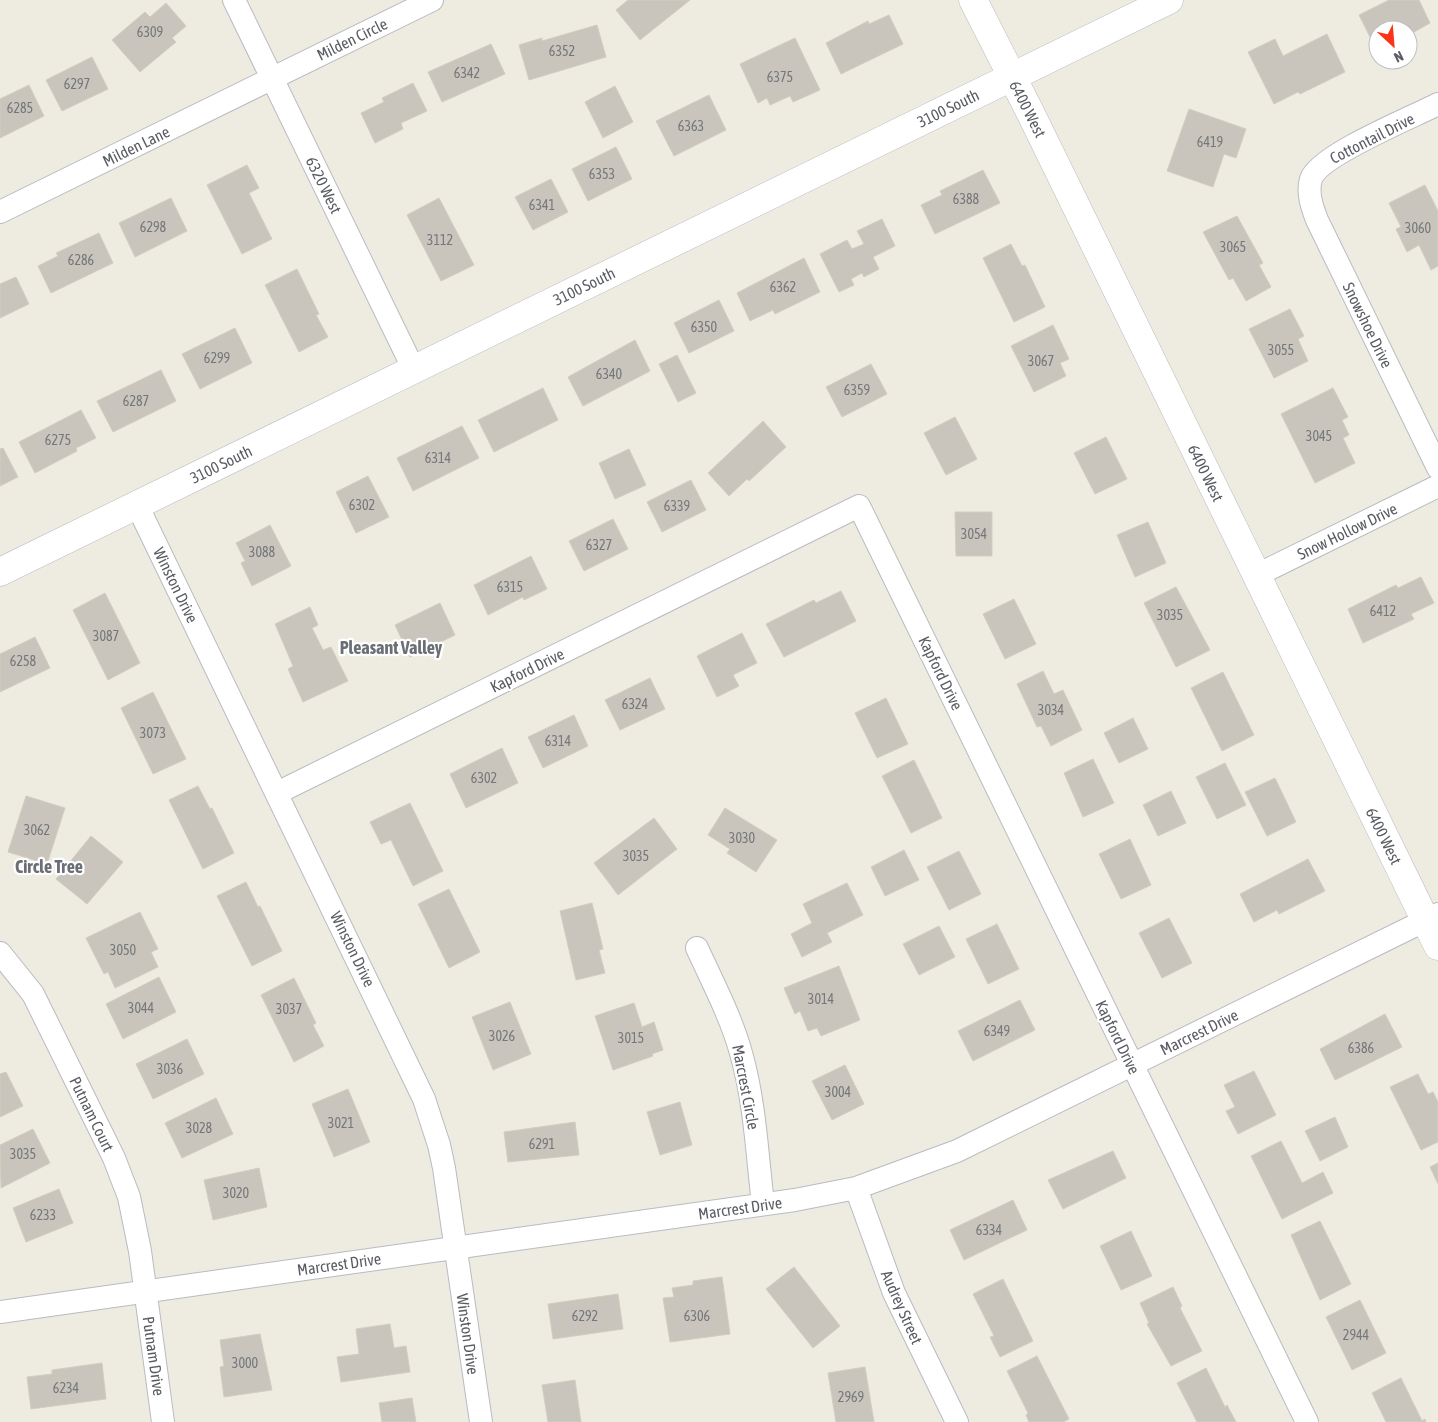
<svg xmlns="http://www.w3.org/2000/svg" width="1438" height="1422" font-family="'Asap Condensed',sans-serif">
  <rect width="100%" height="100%" fill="#eeece0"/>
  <path fill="#c9c5bd" stroke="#d3cdbe" d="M628,0H690L640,40L616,10Z
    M1389,0H1419L1430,23L1409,35L1411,39L1408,40V30H1378V53L1359,15Z
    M166,3L186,26L172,38L176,42L140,72L112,40L145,12L150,17Z
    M889,15L903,44L841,74L826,43L868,21L869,24Z
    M597,25L606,57L529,80L519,45L542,38V41Z
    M1327,34L1345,72L1300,94L1298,92L1274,104L1248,52L1275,39L1283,56Z
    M795,38L820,90L793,102L790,96L770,105L767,98L758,103L740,64Z
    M491,44L505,74L442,102L428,72Z
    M92,57L108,89L62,111L46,80Z
    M413,83L427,111L401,123L403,129L375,143L361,113L384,102L382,98Z
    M29,85L44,116L0,138V99Z
    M615,86L633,122L603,138L585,102Z
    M709,95L726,130L674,156L656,121Z
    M1189,109L1246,129L1236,158L1224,154L1213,187L1167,171Z
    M616,147L632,179L588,201L572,169Z
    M247,165L259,188L249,193L272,239L242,254L207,185Z
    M983,170L1000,203L935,234L921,205L942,195L940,191Z
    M551,179L568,212L533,230L515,197Z
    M1425,185L1438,211V266L1431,270L1419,245L1407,252L1396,229L1401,227L1389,203Z
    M171,198L187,231L135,257L119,223Z
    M439,198L474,265L441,281L407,215Z
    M1237,216L1263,263L1259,265L1271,287L1246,301L1233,278L1229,280L1203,232Z
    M882,219L895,246L873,257L879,269L864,277L862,273L851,279L854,285L839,292L820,254L847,240L852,249L864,244L857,231Z
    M99,233L113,263L51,293L38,266L58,256L56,253Z
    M1011,244L1022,266L1025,265L1045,307L1014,322L983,258Z
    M804,258L820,292L775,314L773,310L750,321L737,293Z
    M297,269L319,314L316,315L328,337L299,352L265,285Z
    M16,277L29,304L0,318V284Z
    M719,300L734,331L689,353L674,323Z
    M1290,309L1304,336L1298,339L1308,361L1274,378L1249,329Z
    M1053,325L1069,359L1060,363L1066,376L1034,392L1011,346Z
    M235,328L252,363L200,389L182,354Z
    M635,340L650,371L583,406L568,377Z
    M677,355L696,393L678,402L659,364Z
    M871,364L887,394L842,417L826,387Z
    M161,370L176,401L113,432L97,401Z
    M543,388L558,420L494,452L478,420Z
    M1333,388L1348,417L1342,420L1349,435L1343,438L1355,463L1315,483L1281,414Z
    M81,410L96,438L76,448L77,451L35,473L19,442Z
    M955,417L977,459L946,475L924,433Z
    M763,421L786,447L749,481L747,479L729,496L708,473Z
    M462,426L479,458L413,491L397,458Z
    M1106,437L1127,479L1095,494L1074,453Z
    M3,448L18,477L0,486V449Z
    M629,449L646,485L615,499L599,463Z
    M368,476L389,517L356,533L336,492Z
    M691,480L706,510L662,532L647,502Z
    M955,512H992V556H956Z
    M613,519L628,549L584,571L569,541Z
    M1148,522L1166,563L1135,577L1117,535Z
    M270,525L291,566L252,586L241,563L245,561L236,543Z
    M531,556L547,589L524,600L523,597L488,615L474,585Z
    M1421,577L1434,603L1411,614L1414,619L1363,643L1348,609L1396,585L1398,588Z
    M1176,587L1210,650L1176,667L1144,603Z
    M841,591L856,621L784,657L766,624L814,600L816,603Z
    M105,593L140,663L108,680L73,610Z
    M1014,599L1036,644L1005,659L983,614Z
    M440,603L455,635L410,657L395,625Z
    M310,607L318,625L312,628L323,650L331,647L348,681L303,702L288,669L293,666L275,624Z
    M742,633L757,663L733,675L739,686L717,697L697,656Z
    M35,637L50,668L0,692V654Z
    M1043,671L1054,694L1063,690L1082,730L1051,746L1041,726L1037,727L1017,684Z
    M1223,672L1254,735L1222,751L1191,688Z
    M650,678L665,709L620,730L605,700Z
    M153,692L186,759L153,774L121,708Z
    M886,698L908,744L877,758L855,713Z
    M574,715L588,746L543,768L528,737Z
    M1133,718L1148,749L1119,763L1104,733Z
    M502,748L518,783L466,808L450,774Z
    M1093,759L1114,803L1083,817L1064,773Z
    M914,760L942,818L911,833L882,776Z
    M1225,763L1246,805L1217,819L1196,777Z
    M1275,778L1296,822L1267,836L1245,792Z
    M198,786L210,809L212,808L234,853L203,869L169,800Z
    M1171,791L1186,823L1158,836L1143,805Z
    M26,796L65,808L47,864L8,852Z
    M410,803L443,871L413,886L391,840L381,844L370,822Z
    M725,808L777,840L756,872L727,853L730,849L708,835Z
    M654,818L677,849L618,895L594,863Z
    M91,836L123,862L87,904L56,879Z
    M1130,839L1151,885L1121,899L1099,854Z
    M904,850L919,880L885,896L871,867Z
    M959,851L981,894L949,910L927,867Z
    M1308,859L1325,891L1279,914L1277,910L1254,922L1240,894Z
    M246,882L258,907L260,906L282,951L252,966L217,896Z
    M847,883L863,915L827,933L832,942L802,957L791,934L812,923L803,904Z
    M449,889L480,952L449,968L418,904Z
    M592,903L603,949L599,950L605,973L576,980L560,911Z
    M140,912L158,949L151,952L158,967L115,988L108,972L104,974L86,938Z
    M1169,918L1192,963L1162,978L1139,933Z
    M997,924L1019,969L988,984L966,939Z
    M939,926L955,957L919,975L903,944Z
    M839,966L860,1020L821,1036L817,1028L808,1031L800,1011L795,1014L784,988Z
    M159,977L176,1012L123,1039L106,1004Z
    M294,978L316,1023L313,1025L324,1046L294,1062L261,995Z
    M1020,1000L1035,1030L973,1061L958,1031Z
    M510,1002L531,1054L493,1070L472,1017Z
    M634,1003L642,1027L654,1022L663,1050L652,1054L653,1056L613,1070L595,1016Z
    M1385,1014L1402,1047L1335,1080L1320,1049Z
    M187,1039L204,1074L153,1099L136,1064Z
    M845,1065L864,1104L832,1120L812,1081Z
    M1254,1071L1276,1115L1238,1134L1226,1111L1235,1107L1224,1085Z
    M6,1072L23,1106L0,1117V1074Z
    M1418,1074L1428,1094L1433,1092L1438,1102V1142L1421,1150L1390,1087Z
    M348,1089L370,1142L334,1157L312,1104Z
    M216,1098L233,1134L182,1158L165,1123Z
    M680,1102L692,1145L660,1155L647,1112Z
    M1335,1117L1348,1147L1320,1161L1305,1131Z
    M575,1122L579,1155L508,1162L504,1132Z
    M33,1129L50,1163L1,1188L0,1145Z
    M1281,1141L1302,1183L1323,1172L1333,1193L1282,1219L1251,1156Z
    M1113,1151L1126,1178L1063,1209L1048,1180Z
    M1438,1163V1184L1430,1167Z
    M259,1168L267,1207L213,1220L204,1180Z
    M59,1189L73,1223L26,1242L13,1208Z
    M1013,1200L1027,1230L964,1260L950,1230Z
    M1320,1221L1351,1284L1320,1300L1291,1235Z
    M1131,1231L1152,1276L1121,1290L1100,1246Z
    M794,1267L840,1326L813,1348L766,1289Z
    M722,1277L730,1334L670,1342L663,1298L674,1297L672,1288L693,1285V1281Z
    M1003,1279L1033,1341L1000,1357L990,1337L994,1336L973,1294Z
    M1173,1287L1182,1306L1180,1308L1202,1351L1171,1366L1147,1324L1149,1323L1140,1303Z
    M618,1294L623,1329L553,1339L548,1304Z
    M1360,1300L1386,1353L1352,1370L1326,1317Z
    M390,1324L394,1348L406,1346L410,1372L341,1382L337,1357L359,1354L356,1329Z
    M260,1334L272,1390L224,1397L220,1367L224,1366L220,1340Z
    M1037,1356L1069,1419L1063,1422H1029L1026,1415L1028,1413L1007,1371Z
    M102,1363L106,1399L31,1409L27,1377L52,1374V1370Z
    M865,1367L874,1422H836L828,1373Z
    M1206,1368L1225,1407L1227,1405L1236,1422H1197L1177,1383Z
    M1401,1378L1422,1421L1425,1419L1426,1422H1386L1372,1393Z
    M575,1380L581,1422H548L542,1385Z
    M412,1398L416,1422H382L379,1403Z"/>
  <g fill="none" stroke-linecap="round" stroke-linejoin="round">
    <defs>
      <path id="minor" d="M234,0L414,370
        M1438,104C1413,117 1319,155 1311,179C1307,193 1312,207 1317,220L1438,468
        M0,212L432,0
        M137,505L424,1099L439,1145L444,1168L481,1422
        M1257,575L1438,486
        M277,793L859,506L1307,1422
        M697,948C713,983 731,1017 741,1053C755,1102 757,1154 763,1204
        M0,953L33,994L114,1158L129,1197L140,1251L163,1422
        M856,1188L894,1293L957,1422
        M0,1312L795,1200L856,1188L957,1151L1438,914"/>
      <path id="tertiary" d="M973,0L1030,112L1438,946"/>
      <path id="secondary" d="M0,572L1169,0"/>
    </defs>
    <use href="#minor" stroke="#b8bbc1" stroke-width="24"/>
    <use href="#tertiary" stroke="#b8bbc1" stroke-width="29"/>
    <use href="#secondary" stroke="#b9bdc4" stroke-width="29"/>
    <use href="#minor" stroke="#fff" stroke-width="22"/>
    <use href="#tertiary" stroke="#fff" stroke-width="28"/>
    <use href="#secondary" stroke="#fff" stroke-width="28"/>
  </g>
  <g text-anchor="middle" stroke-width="4.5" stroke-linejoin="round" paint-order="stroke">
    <g font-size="14" fill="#75777a">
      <text x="150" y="37">6309</text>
      <text x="562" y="56">6352</text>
      <text x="467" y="78">6342</text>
      <text x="780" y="82">6375</text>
      <text x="77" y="89">6297</text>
      <text x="20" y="113">6285</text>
      <text x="691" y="131">6363</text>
      <text x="1210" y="147">6419</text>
      <text x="602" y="179">6353</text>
      <text x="966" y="204">6388</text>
      <text x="542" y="210">6341</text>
      <text x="153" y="232">6298</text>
      <text x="1418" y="233">3060</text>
      <text x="440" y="245">3112</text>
      <text x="1233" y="252">3065</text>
      <text x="81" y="265">6286</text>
      <text x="783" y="292">6362</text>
      <text x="704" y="332">6350</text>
      <text x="1281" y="355">3055</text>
      <text x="217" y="363">6299</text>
      <text x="1041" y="366">3067</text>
      <text x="609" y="379">6340</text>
      <text x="857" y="395">6359</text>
      <text x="136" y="406">6287</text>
      <text x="1319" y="441">3045</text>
      <text x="58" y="445">6275</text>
      <text x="438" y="463">6314</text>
      <text x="362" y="510">6302</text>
      <text x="677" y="511">6339</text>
      <text x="974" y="539">3054</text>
      <text x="599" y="550">6327</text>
      <text x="262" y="557">3088</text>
      <text x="510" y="592">6315</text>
      <text x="1383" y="616">6412</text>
      <text x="1170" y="620">3035</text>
      <text x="106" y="641">3087</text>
      <text x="23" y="666">6258</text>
      <text x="635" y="709">6324</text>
      <text x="1051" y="715">3034</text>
      <text x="153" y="738">3073</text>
      <text x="558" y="746">6314</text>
      <text x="484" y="783">6302</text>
      <text x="37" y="835">3062</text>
      <text x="742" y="843">3030</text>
      <text x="636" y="861">3035</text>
      <text x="123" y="955">3050</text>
      <text x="821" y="1004">3014</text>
      <text x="141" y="1013">3044</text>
      <text x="289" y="1014">3037</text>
      <text x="997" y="1036">6349</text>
      <text x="502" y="1041">3026</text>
      <text x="631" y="1043">3015</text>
      <text x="1361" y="1053">6386</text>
      <text x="170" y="1074">3036</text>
      <text x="838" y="1097">3004</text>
      <text x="341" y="1128">3021</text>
      <text x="199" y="1133">3028</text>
      <text x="542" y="1149">6291</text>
      <text x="23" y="1159">3035</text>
      <text x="236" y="1198">3020</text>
      <text x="43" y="1220">6233</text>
      <text x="989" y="1235">6334</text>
      <text x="585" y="1321">6292</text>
      <text x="697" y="1321">6306</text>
      <text x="1356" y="1340">2944</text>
      <text x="245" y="1368">3000</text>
      <text x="66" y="1393">6234</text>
      <text x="851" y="1402">2969</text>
    </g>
    <g font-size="16" fill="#595d63" stroke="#fff">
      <text transform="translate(352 39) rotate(-26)" y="6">Milden Circle</text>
      <text transform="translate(948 108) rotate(-26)" y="6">3100 South</text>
      <text transform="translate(1028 109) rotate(63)" y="6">6400 West</text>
      <text transform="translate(1372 138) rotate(-27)" y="6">Cottontail Drive</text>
      <text transform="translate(136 146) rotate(-26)" y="6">Milden Lane</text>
      <text transform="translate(324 185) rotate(64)" y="6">6320 West</text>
      <text transform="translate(584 286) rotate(-26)" y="6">3100 South</text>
      <text transform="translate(1368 325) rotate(64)" y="6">Snowshoe Drive</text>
      <text transform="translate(221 464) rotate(-26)" y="6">3100 South</text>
      <text transform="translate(1206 473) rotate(64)" y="6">6400 West</text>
      <text transform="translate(1347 531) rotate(-26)" y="6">Snow Hollow Drive</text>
      <text transform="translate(176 585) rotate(64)" y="6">Winston Drive</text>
      <text transform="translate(527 670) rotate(-26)" y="6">Kapford Drive</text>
      <text transform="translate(941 673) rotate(64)" y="6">Kapford Drive</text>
      <text transform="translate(1384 836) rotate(64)" y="6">6400 West</text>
      <text transform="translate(353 949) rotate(64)" y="6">Winston Drive</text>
      <text transform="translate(1199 1032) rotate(-26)" y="6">Marcrest Drive</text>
      <text transform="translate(1118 1037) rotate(64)" y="6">Kapford Drive</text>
      <text transform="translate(746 1087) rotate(79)" y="6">Marcrest Circle</text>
      <text transform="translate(92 1114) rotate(64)" y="6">Putnam Court</text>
      <text transform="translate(740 1208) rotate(-8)" y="6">Marcrest Drive</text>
      <text transform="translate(339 1264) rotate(-8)" y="6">Marcrest Drive</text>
      <text transform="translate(902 1307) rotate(66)" y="6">Audrey Street</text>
      <text transform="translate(468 1334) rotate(82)" y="6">Winston Drive</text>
      <text transform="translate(154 1356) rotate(82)" y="6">Putnam Drive</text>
    </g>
    <g font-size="18" font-weight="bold" fill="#6a6f75" stroke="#fff">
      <text x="391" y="654">Pleasant Valley</text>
      <text x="49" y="873">Circle Tree</text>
    </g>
  </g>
  <g transform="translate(1393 45) rotate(154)"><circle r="24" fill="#ffffff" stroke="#bdbec1"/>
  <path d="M0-4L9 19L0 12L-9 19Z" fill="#fb3419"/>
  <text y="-8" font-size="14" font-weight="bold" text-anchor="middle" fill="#595d63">N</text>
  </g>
</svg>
